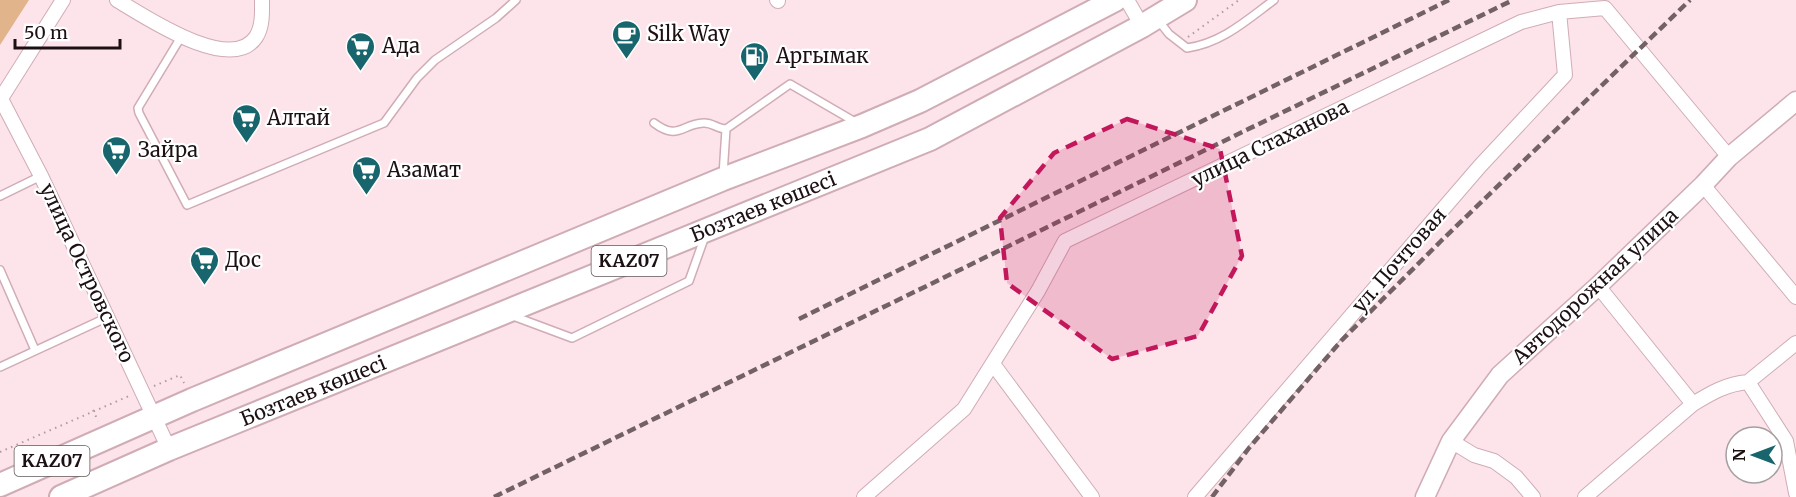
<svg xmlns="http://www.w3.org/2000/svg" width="1796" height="497" font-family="Merriweather,serif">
  <rect width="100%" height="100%" fill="#fce4ea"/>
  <path fill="#e1b48c" d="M0,0H29L0,45Z"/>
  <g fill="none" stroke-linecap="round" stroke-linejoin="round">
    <defs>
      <path id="service" d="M1158,20L1169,34L1187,48C1222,43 1247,20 1274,0
        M181,37L138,108L139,113L187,205L384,123L417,78L435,60L496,18L516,0
        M654,123C678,141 682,124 703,123C712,122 717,129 726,129
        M723,175L726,129L790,84L857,123
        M0,196L41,176
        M0,270L35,350
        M513,316L572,338L689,281L705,236
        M0,367L108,317"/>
      <path id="minor" d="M117,0C144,16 231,75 256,37C263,26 262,12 262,0
        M777,0L778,1
        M1127,0L1142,26
        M1,99L41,176L169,449
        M0,100L63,0
        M1703,185L1796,297
        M1598,286L1693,404C1711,393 1726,384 1748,382L1786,441L1796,493
        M993,364L1092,497
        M1748,382L1796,343
        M1451,441L1474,455L1494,461L1516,477L1533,497
        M864,497L964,409L1038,291L1065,241L1521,22L1559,12L1605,8L1729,157
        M1195,497L1480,166L1565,75L1559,12
        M1585,497L1693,404"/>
      <path id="secondary" d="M1425,497L1451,441L1500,375L1598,286L1703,185L1729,157L1796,101"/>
      <path id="trunk" d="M0,485L192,400L723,179L862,126L920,101L1115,0
        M61,497L169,449L930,139L1142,26L1185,0"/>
    </defs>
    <use href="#service" stroke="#d0acb5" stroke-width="10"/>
    <use href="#minor" stroke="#d0acb5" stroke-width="16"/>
    <use href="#secondary" stroke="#d0acb5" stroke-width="21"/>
    <use href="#trunk" stroke="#d0acb5" stroke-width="26"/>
    <path stroke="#ae9b9f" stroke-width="2" stroke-dasharray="1.5 4.5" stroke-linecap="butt" d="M1188,37L1239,0
      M154,386L180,375L184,383
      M93,410L98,421
      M0,452L129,396"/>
    <use href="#service" stroke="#fff" stroke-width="7"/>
    <use href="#minor" stroke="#fff" stroke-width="14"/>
    <use href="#secondary" stroke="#fff" stroke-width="18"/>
    <use href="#trunk" stroke="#fff" stroke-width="22"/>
    <path stroke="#726165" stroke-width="4.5" stroke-dasharray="9 4.5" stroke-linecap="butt" d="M799,319L1449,0
      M494,497L1513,0
      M1212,497L1249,448L1341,341L1441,241L1690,0"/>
  </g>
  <path fill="#c2185b" fill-opacity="0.2" stroke="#c2185b" stroke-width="4.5" stroke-dasharray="12 8" stroke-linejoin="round" d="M1127,119L1220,149L1242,256L1198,336L1112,359L1007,283L1000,218L1054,153Z"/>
  <defs>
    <symbol id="cafe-pin" viewBox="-11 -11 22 30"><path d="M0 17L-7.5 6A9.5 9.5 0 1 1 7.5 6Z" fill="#18656d" stroke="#fff"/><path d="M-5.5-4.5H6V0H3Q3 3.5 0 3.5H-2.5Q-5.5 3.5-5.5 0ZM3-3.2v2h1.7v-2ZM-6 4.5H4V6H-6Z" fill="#fff"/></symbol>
    <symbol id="supermarket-pin" viewBox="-11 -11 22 30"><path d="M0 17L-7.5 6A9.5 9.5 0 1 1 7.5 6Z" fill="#18656d" stroke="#fff"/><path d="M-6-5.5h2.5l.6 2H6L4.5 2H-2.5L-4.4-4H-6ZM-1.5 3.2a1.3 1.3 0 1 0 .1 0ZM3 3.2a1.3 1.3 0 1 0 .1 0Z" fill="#fff"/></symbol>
    <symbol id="fuel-pin" viewBox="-11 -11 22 30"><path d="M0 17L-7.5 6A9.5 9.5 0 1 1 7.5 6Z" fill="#18656d" stroke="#fff"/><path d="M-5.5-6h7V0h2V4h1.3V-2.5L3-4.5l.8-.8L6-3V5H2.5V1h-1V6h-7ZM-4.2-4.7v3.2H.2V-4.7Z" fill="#fff"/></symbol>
  </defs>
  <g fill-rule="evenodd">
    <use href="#cafe-pin" x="610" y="18" width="33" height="45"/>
    <use href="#supermarket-pin" x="344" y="30" width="33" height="45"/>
    <use href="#fuel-pin" x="738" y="40" width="33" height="45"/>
    <use href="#supermarket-pin" x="230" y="102" width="33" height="45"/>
    <use href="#supermarket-pin" x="100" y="134" width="33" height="45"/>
    <use href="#supermarket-pin" x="350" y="154" width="33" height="45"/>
    <use href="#supermarket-pin" x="188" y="244" width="33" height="45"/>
  </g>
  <g text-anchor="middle" stroke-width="4.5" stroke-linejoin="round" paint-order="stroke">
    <g fill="#fff" stroke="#60585a" stroke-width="1.5">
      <rect x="591.5" y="246" width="75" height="30" rx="4.5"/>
      <rect x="14.5" y="446" width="75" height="30" rx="4.5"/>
    </g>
    <g font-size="18" font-weight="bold" fill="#1c1013">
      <text x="629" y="267">KAZ07</text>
      <text x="52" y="467">KAZ07</text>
    </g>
    <g font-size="20" fill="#1c1013" stroke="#fff" text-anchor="start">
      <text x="647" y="41">Silk Way</text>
      <text x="382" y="53">Ада</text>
      <text x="776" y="63">Аргымак</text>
      <text x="267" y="125">Алтай</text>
      <text x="138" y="157">Зайра</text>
      <text x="387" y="177">Азамат</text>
      <text x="225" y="267">Дос</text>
    </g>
    <g font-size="20" fill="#1c1013" stroke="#fff">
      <text transform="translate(1270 143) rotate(-26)" y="7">улица Стаханова</text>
      <text transform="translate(763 207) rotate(-22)" y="7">Бозтаев көшесі</text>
      <text transform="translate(1399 260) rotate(-49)" y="7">ул. Почтовая</text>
      <text transform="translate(87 273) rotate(65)" y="7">улица Островского</text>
      <text transform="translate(1595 286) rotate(-43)" y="7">Автодорожная улица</text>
      <text transform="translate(313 391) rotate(-22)" y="7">Бозтаев көшесі</text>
    </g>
  </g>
  <g transform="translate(1754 455) rotate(270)"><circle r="28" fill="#ffffff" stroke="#a49fa1" stroke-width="1.5"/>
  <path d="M0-4.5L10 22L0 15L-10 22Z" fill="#18656d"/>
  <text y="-9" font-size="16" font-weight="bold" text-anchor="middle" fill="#1c1013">N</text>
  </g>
  <path d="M15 39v9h105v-9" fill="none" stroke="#1c1013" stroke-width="3"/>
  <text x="24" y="39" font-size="18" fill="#1c1013" stroke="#ffffff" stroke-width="4.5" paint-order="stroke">50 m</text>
</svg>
